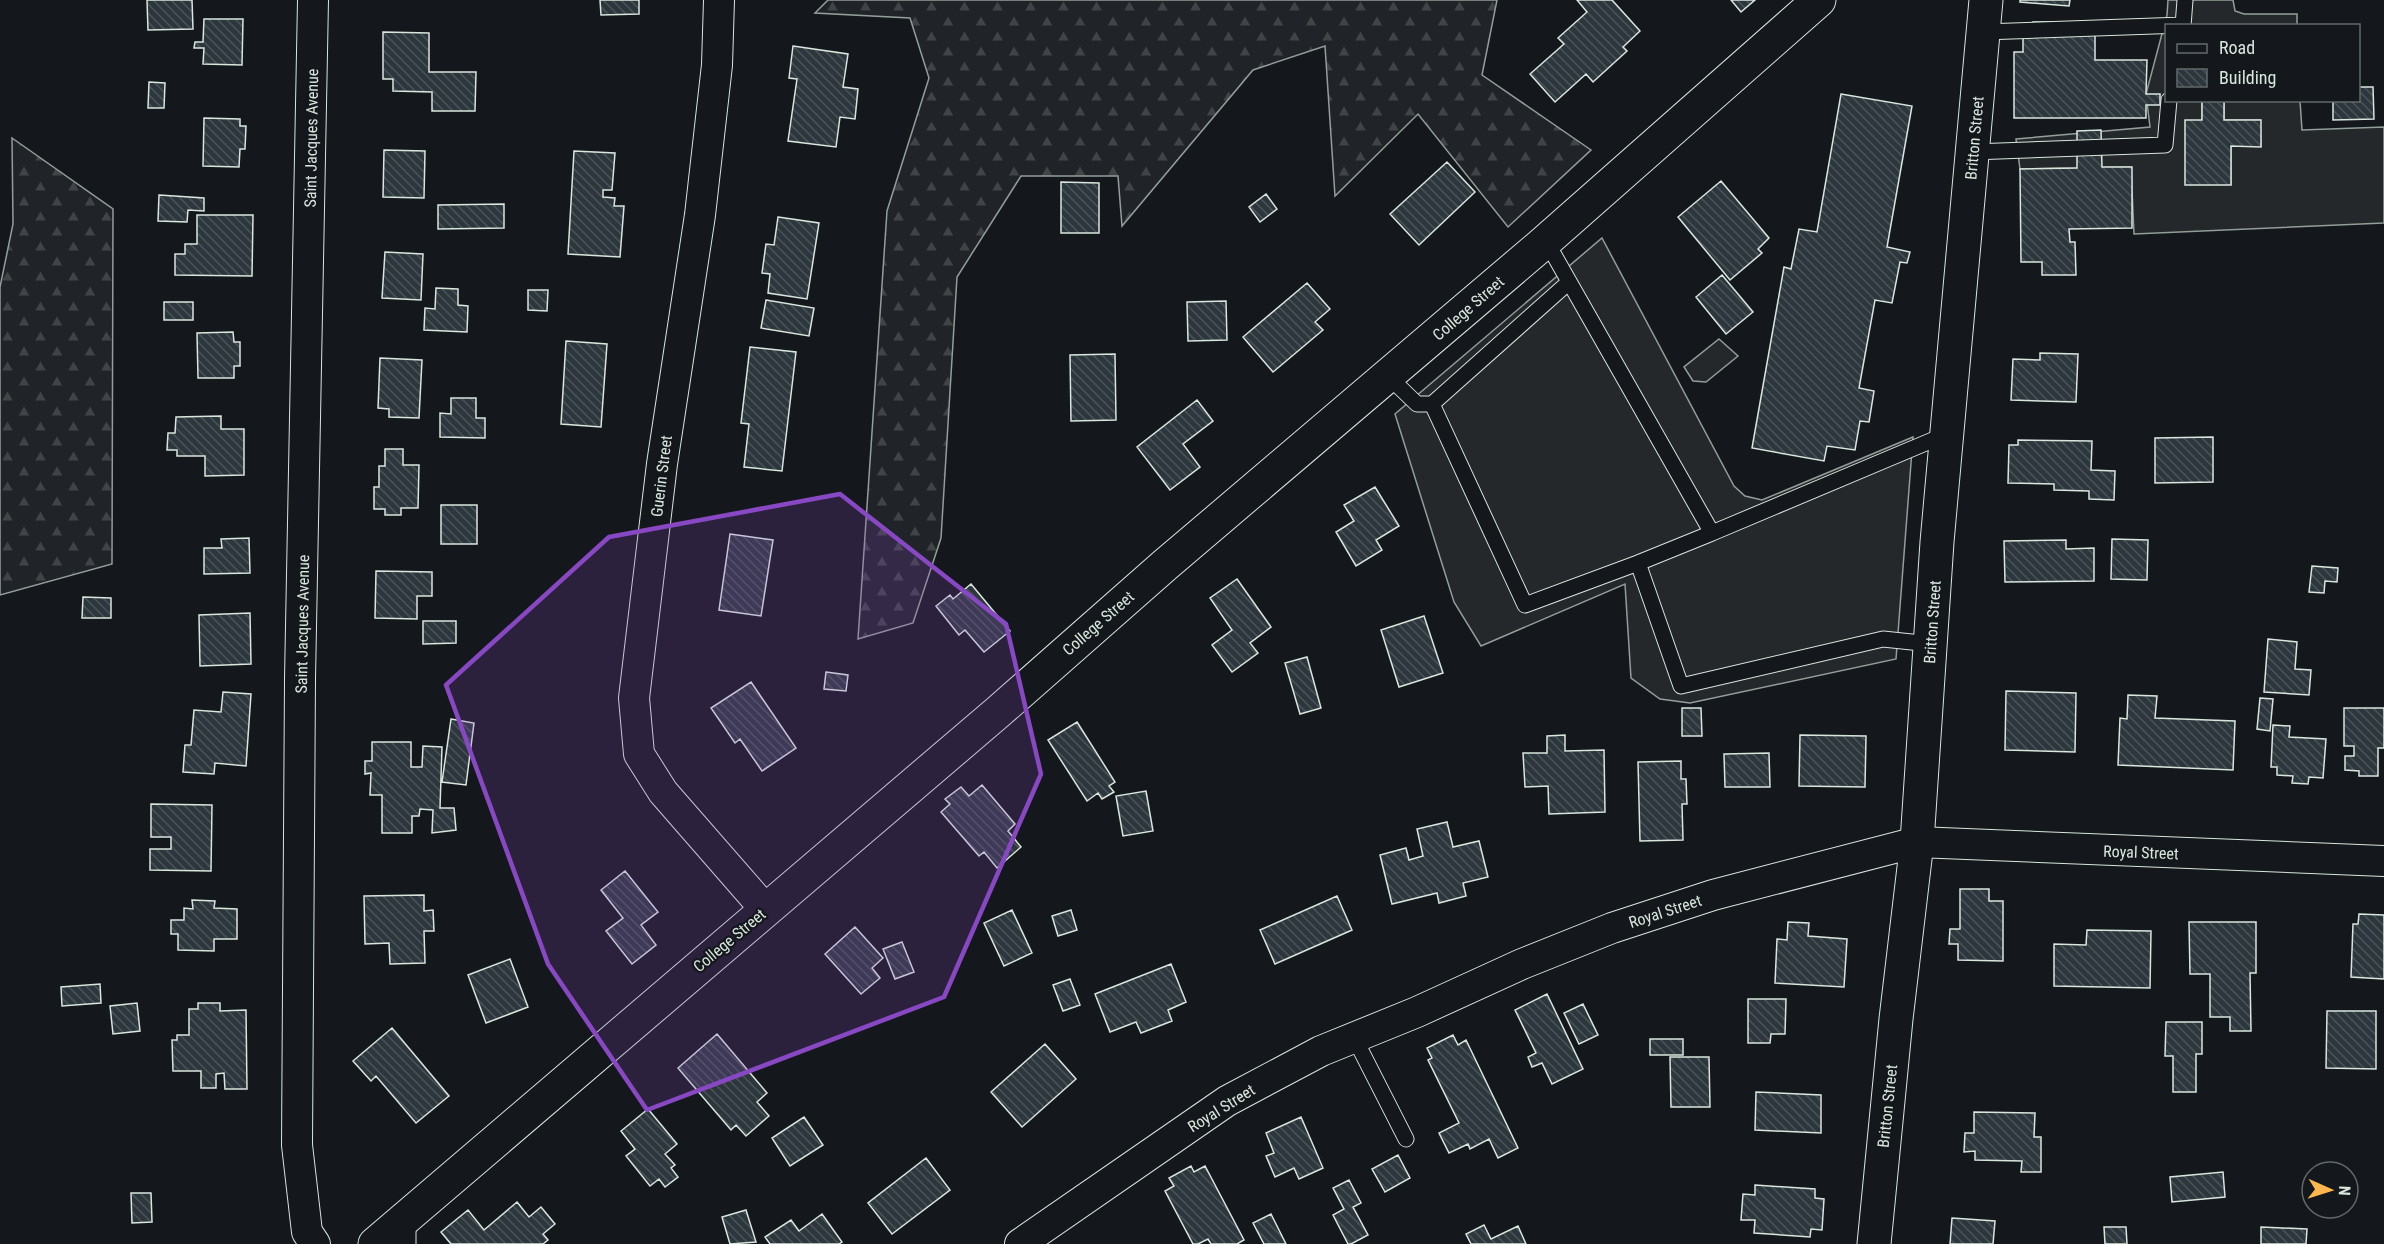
<svg xmlns="http://www.w3.org/2000/svg" width="2384" height="1244" font-family="'Roboto Condensed',sans-serif">
  <defs>
    <pattern id="forest-firs" width="22" height="20" patternUnits="userSpaceOnUse" patternTransform="scale(1.5)"><rect width="22" height="20" fill="#202428"/><path d="M5 1l3.5 6h-7zM16 11l3.5 6h-7z" fill="#404447"/></pattern>
    <pattern id="building-back-hatch" width="6" height="6" patternUnits="userSpaceOnUse" patternTransform="scale(1.5)"><rect width="6" height="6" fill="#2c363c"/><path d="M-1 5l2 2M0 0l6 6M5-1l2 2" fill="none" stroke="#4a5358"/></pattern>
  </defs>
  <rect width="100%" height="100%" fill="#14181c"/>
  <path fill="url(#forest-firs)" stroke="#939e99" stroke-width="1.5" d="M828,0H1497L1482,75L1591,150L1508,227L1418,114L1335,196L1325,46L1253,70L1122,226L1118,176H1021L957,277L941,538L913,623L858,639L887,211L929,78L910,18L815,13Z
    M12,138L113,209L112,564L0,595V287L13,224Z"/>
  <path fill="#24282b" stroke="#939e99" stroke-width="1.5" d="M2168,0H2233L2235,11L2244,14H2297V25L2166,26V100L2202,101V120L2231,185V146H2261L2260,120H2224V101H2300L2302,130L2384,127V223L2134,234L2131,167L2020,169L2016,139L2150,127L2146,94L2167,15Z
    M1602,238L1734,486L1745,496L1762,500L1913,437L1896,659L1690,703L1660,699L1631,678L1625,584L1481,646L1454,602L1395,414Z
    M1719,339L1738,356L1706,382L1693,381L1684,367Z"/>
  <path fill="url(#building-back-hatch)" stroke="#d8e6dc" stroke-width="1.5" d="M147,0H192L193,29L148,30Z
    M600,0H639V14L601,15Z
    M1577,0H1612L1640,31L1623,47L1627,51L1593,82L1586,74L1555,102L1530,74L1564,44L1558,38L1587,12Z
    M1731,0H1755L1741,12Z
    M2020,0H2070L2069,6L2020,2Z
    M204,19H243L242,65L203,64L204,48H194L195,42H203Z
    M2033,22H2095V60H2147L2146,94H2160V105H2146V118H2014V52H2023V33H2033Z
    M383,32L429,33V72H476L475,111H432V92L393,91V79H383Z
    M793,46L848,54L843,87L858,89L855,119L840,117L836,147L788,141L797,79L789,78Z
    M149,82L165,83L164,108H148Z
    M2358,87H2373L2374,119L2333,120V100H2358Z
    M1841,94L1912,106L1887,247L1910,252L1907,263L1900,262L1892,303L1875,300L1859,388L1874,391L1869,422L1860,421L1855,450L1827,446L1824,461L1752,448L1784,267L1791,269L1799,229L1817,232Z
    M2202,100H2224V120H2261V147L2231,146V185H2185V120H2202Z
    M204,118L240,119V126H246L245,149H240L239,167L203,166Z
    M2101,130L2102,167H2132V228L2069,229L2070,242H2075L2076,275H2042V262H2021L2020,169L2077,168V131Z
    M384,150L425,151L424,198L383,197Z
    M574,151L615,153L612,190H603V197L615,198L614,206H624L620,257L568,254Z
    M1447,162L1475,192L1419,245L1390,214Z
    M1721,181L1769,238L1758,249L1762,253L1730,280L1678,217Z
    M1061,182L1099,183V233H1061Z
    M1266,194L1277,209L1260,222L1249,207Z
    M159,195L204,198V211L188,210L187,222L158,221Z
    M504,204V228L438,229V205Z
    M197,215H253L252,276L175,275V254H185V244H197Z
    M778,217L819,223L807,299L768,293L770,274L762,273L766,244L774,245Z
    M385,252L423,254L421,300L382,298Z
    M1722,275L1753,312L1726,334L1696,297Z
    M1307,283L1330,309L1315,322L1323,330L1273,372L1243,337Z
    M436,288L458,289V305L468,306L467,332L424,330L425,308L435,309Z
    M528,290H548L547,311L528,310Z
    M766,300L814,308L809,336L761,328Z
    M1226,301L1227,340L1188,341L1187,302Z
    M164,302H193V320H164Z
    M233,332L234,342H240V366H234V378H198L197,333Z
    M566,341L607,344L601,427L561,424Z
    M750,347L796,352L782,471L744,467L749,424L741,423Z
    M2040,353L2078,354L2076,402L2011,400L2013,359L2040,360Z
    M1115,354L1116,420L1071,421L1070,355Z
    M380,358L422,360L419,418L389,417V409L378,408Z
    M451,398H476V418H485V438L440,437V413L451,414Z
    M1197,400L1213,421L1183,444L1200,467L1170,490L1137,447Z
    M221,416V429H244V475L205,476V456H177V450H167L168,433H175L176,417Z
    M2213,437V482L2155,483V438Z
    M2018,440L2092,441L2091,470L2115,471L2114,500L2089,499V491L2054,490V484L2008,483L2009,445H2018Z
    M385,449H403V465H419L418,508H401V515H385V509H374V487H379V466H385Z
    M1375,487L1399,526L1376,540L1382,550L1356,566L1336,532L1354,521L1344,505Z
    M441,505H477V544H441Z
    M730,534L773,540L761,616L719,610Z
    M249,538L250,573L204,574V548H222L221,539Z
    M2112,539L2148,540L2147,580L2111,579Z
    M2066,540V549L2094,548V581L2005,582L2004,541Z
    M2312,566L2338,568L2337,582L2325,581L2324,593L2309,592Z
    M376,571L432,572V596H417V619L375,618Z
    M1237,579L1271,627L1250,643L1258,653L1232,672L1212,645L1232,630L1210,598Z
    M971,584L1010,631L984,652L965,630L959,635L936,606L950,595L953,599Z
    M83,597L111,598V618H82Z
    M250,613L251,664L200,666L199,615Z
    M1424,616L1443,673L1399,687L1381,630Z
    M423,621H456V643L423,644Z
    M2268,639L2297,642L2295,669L2311,670L2309,695L2264,692Z
    M1307,657L1321,708L1300,714L1285,663Z
    M826,672L848,675L846,691L824,689Z
    M751,682L796,748L762,771L740,739L735,743L711,708Z
    M2006,691L2076,693L2075,752L2005,750Z
    M223,692L251,694L246,766L215,763L214,774L183,772L185,745H191L194,710L221,712Z
    M2128,695L2157,696L2155,718L2235,721L2233,770L2118,765L2120,718L2127,719Z
    M2260,698L2273,699L2270,731L2257,729Z
    M1682,708H1701L1702,736H1682Z
    M2344,708H2384V748H2378V776H2359V771L2345,770V756H2354V746H2344Z
    M451,719L474,723L466,785L442,782Z
    M1077,722L1115,782L1109,786L1114,792L1102,799L1098,793L1087,801L1048,740Z
    M2273,725L2290,726L2289,737L2326,739L2323,778L2309,777L2308,784L2292,783L2293,776L2277,775V767H2271Z
    M1565,735V751L1604,750L1605,812L1549,814L1548,786L1525,787L1523,753H1547V736Z
    M1800,735L1866,736L1865,787L1799,786Z
    M372,742H411V767H422L423,746L442,747L440,808H454L456,830L432,833L433,810L420,809L419,816H412V833H382V795H370L371,773L365,774V761H372Z
    M1769,753L1770,787H1725L1724,754Z
    M1681,761V779H1686L1687,804H1682L1683,840L1640,841L1638,762Z
    M982,785L1015,824L1008,831L1021,847L997,868L984,852L979,856L941,812L950,804L945,799L961,787L969,796Z
    M1146,791L1153,831L1123,836L1116,796Z
    M151,804L212,805L211,871L150,870V849H171V837H151Z
    M1447,822L1453,847L1479,841L1488,877L1463,883L1466,896L1439,903L1437,893L1392,904L1380,855L1406,848L1409,860L1423,856L1417,829Z
    M625,871L658,912L641,925L656,945L632,964L606,931L623,918L601,890Z
    M1960,889H1989V901H2003V961L1958,960V944H1949L1950,929H1960Z
    M424,895V911L433,910L434,931H424L425,963L390,964L389,943L365,944L364,896Z
    M1337,896L1352,930L1275,964L1260,930Z
    M192,900L215,901L214,908L237,909V939H214V951L178,950V934H171V920H184V908L193,909Z
    M1012,910L1032,953L1004,966L984,923Z
    M1071,910L1077,930L1058,936L1052,916Z
    M2359,914L2384,915V979L2351,977L2353,924H2358Z
    M1788,922L1809,923L1808,936L1847,939L1844,987L1775,983L1777,939L1787,940Z
    M2189,922H2256V973H2250L2251,1031H2230V1017H2210V974H2190Z
    M855,927L883,958L872,968L880,978L861,994L825,954Z
    M2087,930L2151,931L2150,988L2054,986V944L2086,945Z
    M902,942L914,972L895,979L883,949Z
    M510,959L528,1007L486,1023L468,975Z
    M1171,964L1186,1002L1168,1010L1172,1021L1141,1033L1136,1022L1110,1032L1095,994Z
    M1070,979L1080,1005L1063,1011L1053,985Z
    M100,984L101,1003L62,1006L61,987Z
    M1547,994L1583,1069L1552,1084L1542,1063L1532,1067L1528,1057L1536,1053L1515,1010Z
    M1748,999H1786L1785,1034H1771L1770,1043H1748Z
    M137,1003L140,1031L113,1034L110,1006Z
    M198,1003H220V1011L246,1010L247,1089H225L224,1073L216,1074V1088H201V1071H173L172,1040H177V1035H189V1009H198Z
    M1583,1004L1598,1035L1579,1044L1564,1013Z
    M2327,1011H2376V1069L2326,1068Z
    M2166,1022H2202V1054H2196V1092H2173V1056H2165Z
    M392,1028L449,1096L416,1123L376,1076L371,1081L353,1061Z
    M717,1034L767,1093L757,1102L769,1116L746,1136L736,1125L731,1130L678,1068Z
    M1453,1035L1458,1045L1466,1040L1518,1148L1498,1158L1489,1139L1470,1149L1468,1144L1449,1153L1439,1133L1459,1123L1428,1060L1432,1058L1427,1048Z
    M1650,1039H1683V1055H1650Z
    M1045,1044L1076,1079L1022,1127L991,1092Z
    M1670,1057H1709L1710,1107H1671Z
    M1756,1092L1821,1095V1133L1755,1130Z
    M648,1109L677,1144L665,1154L675,1165L671,1168L678,1177L665,1187L659,1179L650,1186L626,1156L635,1149L621,1131Z
    M1974,1112L2035,1113L2034,1137H2041V1172H2021L2022,1161L1975,1160V1151L1964,1152L1965,1133H1974Z
    M804,1117L823,1145L790,1166L772,1138Z
    M1301,1117L1323,1168L1299,1179L1294,1168L1275,1177L1266,1156L1274,1153L1266,1133Z
    M1398,1155L1410,1178L1385,1192L1372,1169Z
    M926,1158L950,1190L892,1234L868,1203Z
    M1191,1166L1194,1172L1205,1166L1244,1240L1237,1244H1211L1208,1239L1198,1244H1193L1165,1191L1174,1186L1169,1178Z
    M2223,1172L2225,1197L2172,1202L2170,1177Z
    M1349,1180L1361,1203L1353,1207L1368,1235L1351,1244H1348L1333,1215L1344,1209L1333,1188Z
    M1755,1185L1815,1189V1198L1824,1199L1822,1230L1811,1229L1810,1237L1754,1233L1755,1220H1741L1743,1194L1755,1195Z
    M131,1193H151L152,1222L132,1223Z
    M517,1202L529,1217L541,1207L555,1224L543,1234L548,1240L543,1244H451L441,1232L468,1210L484,1230Z
    M746,1210L756,1242L730,1244L722,1217Z
    M822,1214L842,1242L839,1244H770L765,1237L791,1220L799,1231Z
    M1271,1214L1286,1244H1264L1253,1223Z
    M1952,1218L1995,1221L1993,1244H1950Z
    M1484,1225L1491,1239L1518,1226L1526,1244H1471L1466,1234Z
    M2104,1227H2126L2127,1244H2105Z
    M2261,1227L2307,1229L2306,1244H2261Z"/>
  <g fill="none" stroke-linecap="round" stroke-linejoin="round">
    <defs>
      <path id="service" d="M2183,26L2185,0
        M1983,32L2183,25
        M1972,152L2165,145L2169,100
        M1546,241L1712,533L1947,434
        M1388,376L1417,404H1432L1525,605L1638,563L1681,686L1883,639L1931,644
        M1432,404L1569,282
        M1638,563L1712,533
        M1354,1037L1406,1139
        M408,1219V1244"/>
      <path id="minor" d="M313,0L300,679L297,1145L307,1232L315,1244
        M719,0L717,65L700,215L662,464L634,698L639,754L663,792L765,909
        M1020,1244L1227,1101L1321,1051L1417,1012L1522,964L1612,928L1713,895L1917,842L2384,861"/>
      <path id="tertiary" d="M375,1244L998,712L1165,565L1540,246L1819,0
        M1874,1244L1896,1019L1917,842L1937,542L1986,0"/>
    </defs>
    <use href="#service" stroke="#d8e6dc" stroke-width="17"/>
    <use href="#minor" stroke="#d8e6dc" stroke-width="32"/>
    <use href="#tertiary" stroke="#d8e6dc" stroke-width="35"/>
    <use href="#service" stroke="#14181c" stroke-width="15"/>
    <use href="#minor" stroke="#14181c" stroke-width="30"/>
    <use href="#tertiary" stroke="#14181c" stroke-width="33"/>
  </g>
  <path fill="#8948c3" fill-opacity="0.2" stroke="#8948c3" stroke-width="4.5" stroke-linejoin="round" d="M840,494L1006,624L1041,774L944,997L647,1110L548,964L446,685L609,537Z"/>
  <g text-anchor="middle" stroke-width="4.5" stroke-linejoin="round" paint-order="stroke">
    <g font-size="16" fill="#d8e6dc" stroke="#14181c">
      <text transform="translate(311 138) rotate(-89)" y="6">Saint Jacques Avenue</text>
      <text transform="translate(1974 138) rotate(-85)" y="6">Britton Street</text>
      <text transform="translate(1468 308) rotate(-41)" y="6">College Street</text>
      <text transform="translate(661 476) rotate(-83)" y="6">Guerin Street</text>
      <text transform="translate(1932 622) rotate(-86)" y="6">Britton Street</text>
      <text transform="translate(1098 623) rotate(-41)" y="6">College Street</text>
      <text transform="translate(302 624) rotate(-89)" y="6">Saint Jacques Avenue</text>
      <text transform="translate(2141 852) rotate(2)" y="6">Royal Street</text>
      <text transform="translate(1665 911) rotate(-18)" y="6">Royal Street</text>
      <text transform="translate(729 940) rotate(-40)" y="6">College Street</text>
      <text transform="translate(1887 1106) rotate(-84)" y="6">Britton Street</text>
      <text transform="translate(1221 1108) rotate(-32)" y="6">Royal Street</text>
    </g>
  </g>
  <rect x="2165" y="24" width="195" height="78" fill="#14181c" stroke="#626a69" stroke-width="1.5"/>
  <rect x="2177" y="44" width="30" height="9" fill="#14181c" stroke="#626a69" stroke-width="1.5"/>
  <text x="2219" y="54" font-size="18" fill="#d8e6dc">Road</text>
  <rect x="2177" y="69" width="30" height="18" fill="url(#building-back-hatch)" stroke="#626a69" stroke-width="1.5"/>
  <text x="2219" y="84" font-size="18" fill="#d8e6dc">Building</text>
  <g transform="translate(2330 1190) rotate(93)"><circle r="28" fill="#14181c" stroke="#626a69" stroke-width="1.5"/>
  <path d="M0-4.5L10 22L0 15L-10 22Z" fill="#ffb74d"/>
  <text y="-9" font-size="16" font-weight="bold" text-anchor="middle" fill="#d8e6dc">N</text>
  </g>
</svg>
